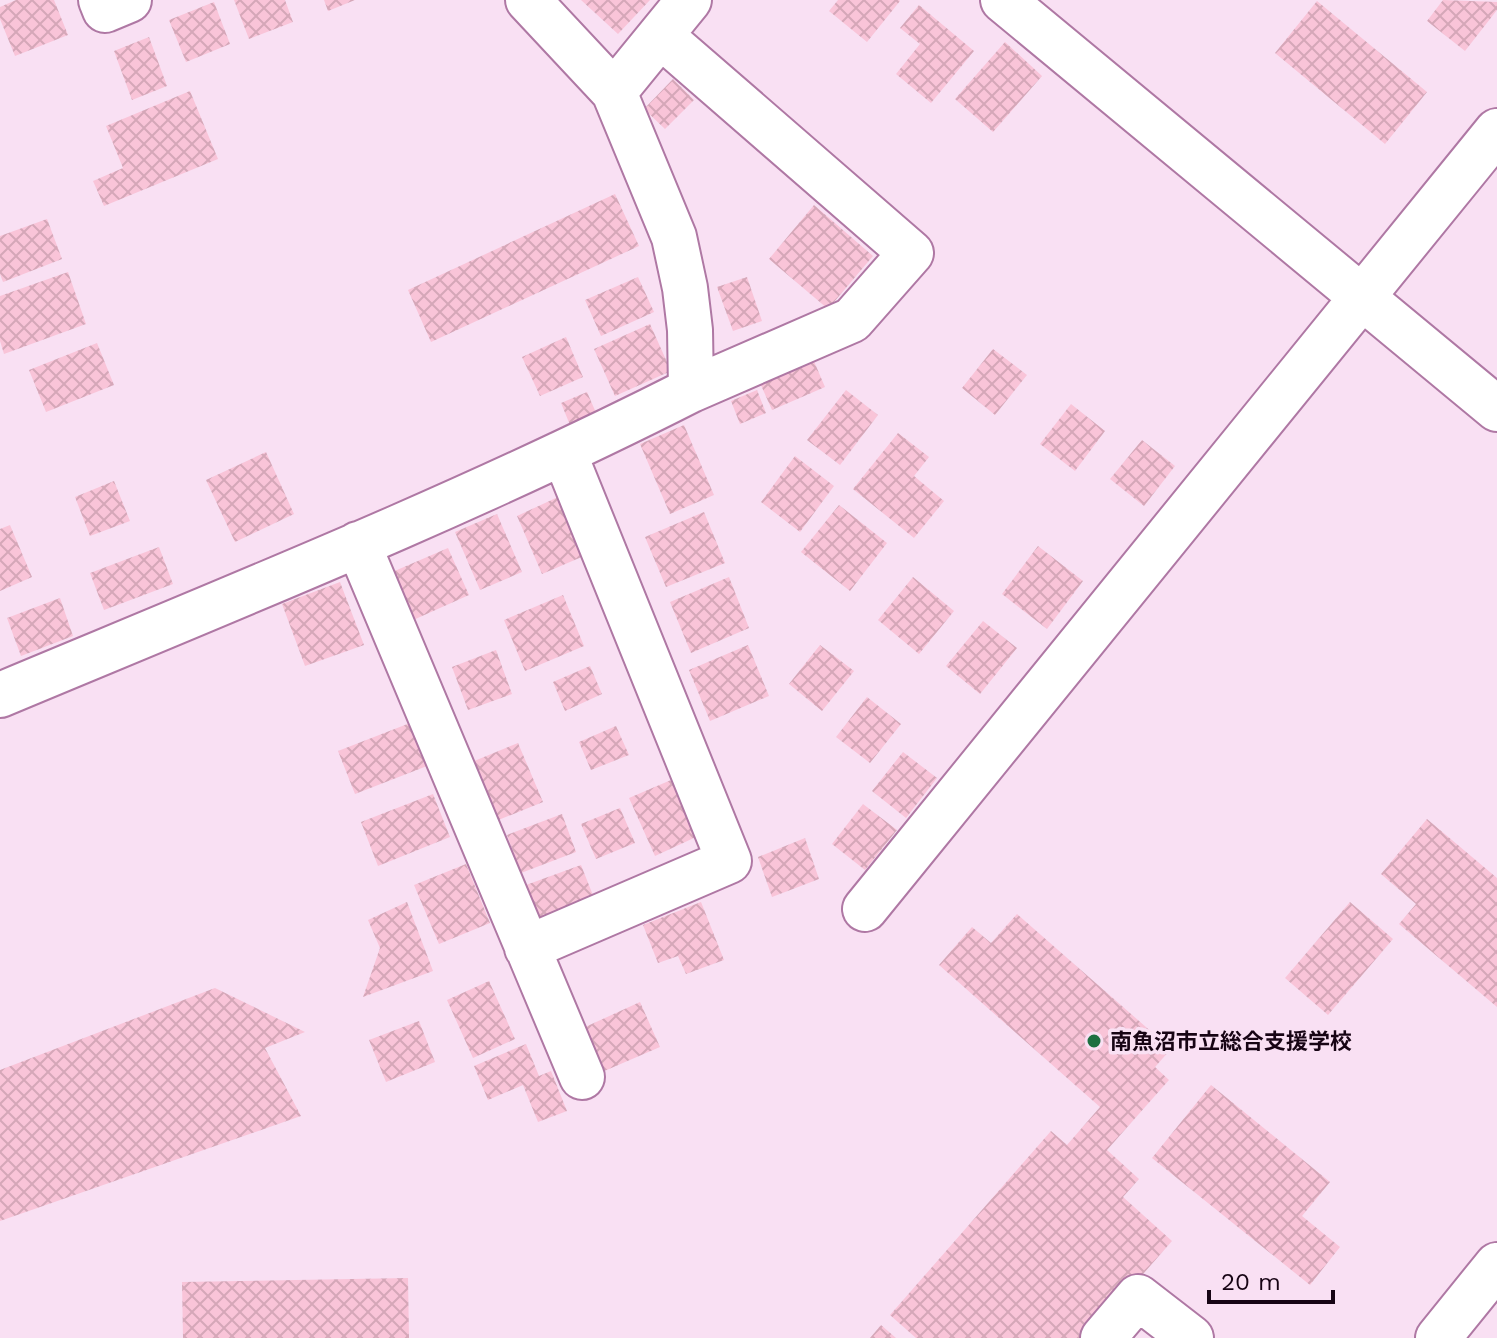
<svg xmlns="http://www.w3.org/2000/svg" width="1497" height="1338" font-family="'Work Sans','Noto Sans JP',sans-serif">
  <defs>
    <pattern id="building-cross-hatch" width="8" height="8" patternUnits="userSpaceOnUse" patternTransform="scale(2)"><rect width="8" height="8" fill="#f9c4d8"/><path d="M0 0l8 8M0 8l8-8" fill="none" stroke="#d5a7b8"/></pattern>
  </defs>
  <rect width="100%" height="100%" fill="#f9e0f3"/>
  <path fill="url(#building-cross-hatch)" d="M16,0H54L68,35L15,56L0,19V7Z
    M234,0H285L293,22L249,39Z
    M324,0H355L328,11Z
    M581,0H650L618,34Z
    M838,0H899L900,1L867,42L829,11Z
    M1443,0L1497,2V10L1465,51L1427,21Z
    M1317,1L1427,92L1385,144L1275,53Z
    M214,2L230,44L186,62L169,20Z
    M919,5L974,51L931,103L896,74L920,44L900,28Z
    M149,37L167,86L132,100L114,51Z
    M1005,42L1042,76L993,132L955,99Z
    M673,79L694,100L665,129L644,109Z
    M190,91L218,159L104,206L93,181L123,168L106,126Z
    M615,194L639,246L431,342L408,290Z
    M814,205L873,256L828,309L769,259Z
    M47,219L62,259L3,282L0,274V236Z
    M68,272L86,324L4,354L0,341V296Z
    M638,277L654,312L601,336L585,300Z
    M747,277L762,321L733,331L717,287Z
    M650,324L671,371L615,396L594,349Z
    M566,337L583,377L540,396L522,357Z
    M97,343L114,385L46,412L29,370Z
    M993,349L1027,375L995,415L962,388Z
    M813,359L825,387L772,410L760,383Z
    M757,390L766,413L740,424L731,401Z
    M846,390L878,415L840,465L807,440Z
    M587,392L597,415L570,425L561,403Z
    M1071,404L1105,431L1075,471L1040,444Z
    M684,425L714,495L670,514L640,444Z
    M898,433L929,457L914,476L944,501L914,538L853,489Z
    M1142,440L1175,466L1144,506L1110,479Z
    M266,452L294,514L235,542L206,480Z
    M795,456L834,486L800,532L761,502Z
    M114,481L130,521L90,536L75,497Z
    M558,497L584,556L542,574L517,516Z
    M839,505L887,543L850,591L801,552Z
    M704,512L725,563L666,587L645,537Z
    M497,514L522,572L480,590L455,532Z
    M10,525L32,577L0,591V529Z
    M1038,546L1083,581L1047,629L1002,594Z
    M159,547L173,584L104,610L90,573Z
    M448,548L469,595L411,621L390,573Z
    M729,577L749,628L691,653L670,602Z
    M913,577L954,611L919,654L878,620Z
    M340,582L364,645L305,666L282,604Z
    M563,595L584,646L525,671L504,620Z
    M60,598L73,636L21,656L7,618Z
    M983,621L1017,648L980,694L946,666Z
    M748,645L769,696L710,721L689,670Z
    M820,645L854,671L822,711L789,684Z
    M496,650L512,694L468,710L452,667Z
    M590,666L602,694L565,711L553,682Z
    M867,697L901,724L870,763L836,737Z
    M410,723L427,766L355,794L338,751Z
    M616,726L629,755L591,770L579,742Z
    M518,743L543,802L491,823L467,764Z
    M903,752L937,778L906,818L872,791Z
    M671,780L696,837L655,856L629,798Z
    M433,794L450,837L378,866L361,822Z
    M863,804L897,830L865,870L832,844Z
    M620,808L635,843L596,859L581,824Z
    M562,814L576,852L521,873L507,835Z
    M1427,819L1497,878V1007L1399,924L1416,904L1381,874Z
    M805,838L819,879L772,897L758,857Z
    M466,864L490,923L439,944L414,885Z
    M581,865L596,903L541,924L526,885Z
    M407,902L433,971L363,997L380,948L368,920Z
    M701,902L724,960L686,974L678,956L658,963L643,925Z
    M1350,902L1393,939L1328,1015L1285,978Z
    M1017,914L1171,1049L1155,1067L1169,1080L1107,1150L1139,1179L1123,1197L1172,1241L1087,1338H916L890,1315L1051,1131L1067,1145L1100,1107L939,965L972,927L991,943Z
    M489,981L515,1039L473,1058L447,1000Z
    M215,988L305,1032L265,1048L301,1116L0,1221V1070Z
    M640,1002L660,1047L602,1072L583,1028Z
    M419,1021L435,1062L386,1082L369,1040Z
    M526,1044L539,1076L551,1071L567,1111L538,1122L523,1085L488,1100L474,1066Z
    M1211,1085L1330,1182L1302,1216L1340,1247L1310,1285L1152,1158Z
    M408,1278L409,1338H183L182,1282Z
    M881,1325L896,1338H870Z"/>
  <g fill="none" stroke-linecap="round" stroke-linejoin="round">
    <defs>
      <path id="minor" d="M101,0L105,10L129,0
        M1003,0L1497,409
        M661,36L911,253L852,320L691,390
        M614,92L689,0
        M358,544L582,1077
        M0,695C232,598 467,504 691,390L690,330L685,288L674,237L614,92L528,0
        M865,909L1497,131
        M527,948L729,861L564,453
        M1103,1338L1138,1297L1191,1338
        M1438,1338L1497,1265"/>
    </defs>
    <use href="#minor" stroke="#af78a4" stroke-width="48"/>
    <use href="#minor" stroke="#fff" stroke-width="44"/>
  </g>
  <circle fill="#1d7041" stroke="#f9e0f3" stroke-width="3" cx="1094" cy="1041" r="8"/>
  <g text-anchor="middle" stroke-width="7" stroke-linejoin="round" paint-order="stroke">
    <g font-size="22" font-weight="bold" fill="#170414" stroke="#f9e0f3" text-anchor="start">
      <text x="1110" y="1049">南魚沼市立総合支援学校</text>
    </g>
  </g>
  <path d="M1209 1290v12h124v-12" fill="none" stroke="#170414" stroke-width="4"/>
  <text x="1221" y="1290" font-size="24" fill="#170414" stroke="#f9e0f3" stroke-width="6" paint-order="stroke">20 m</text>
</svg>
